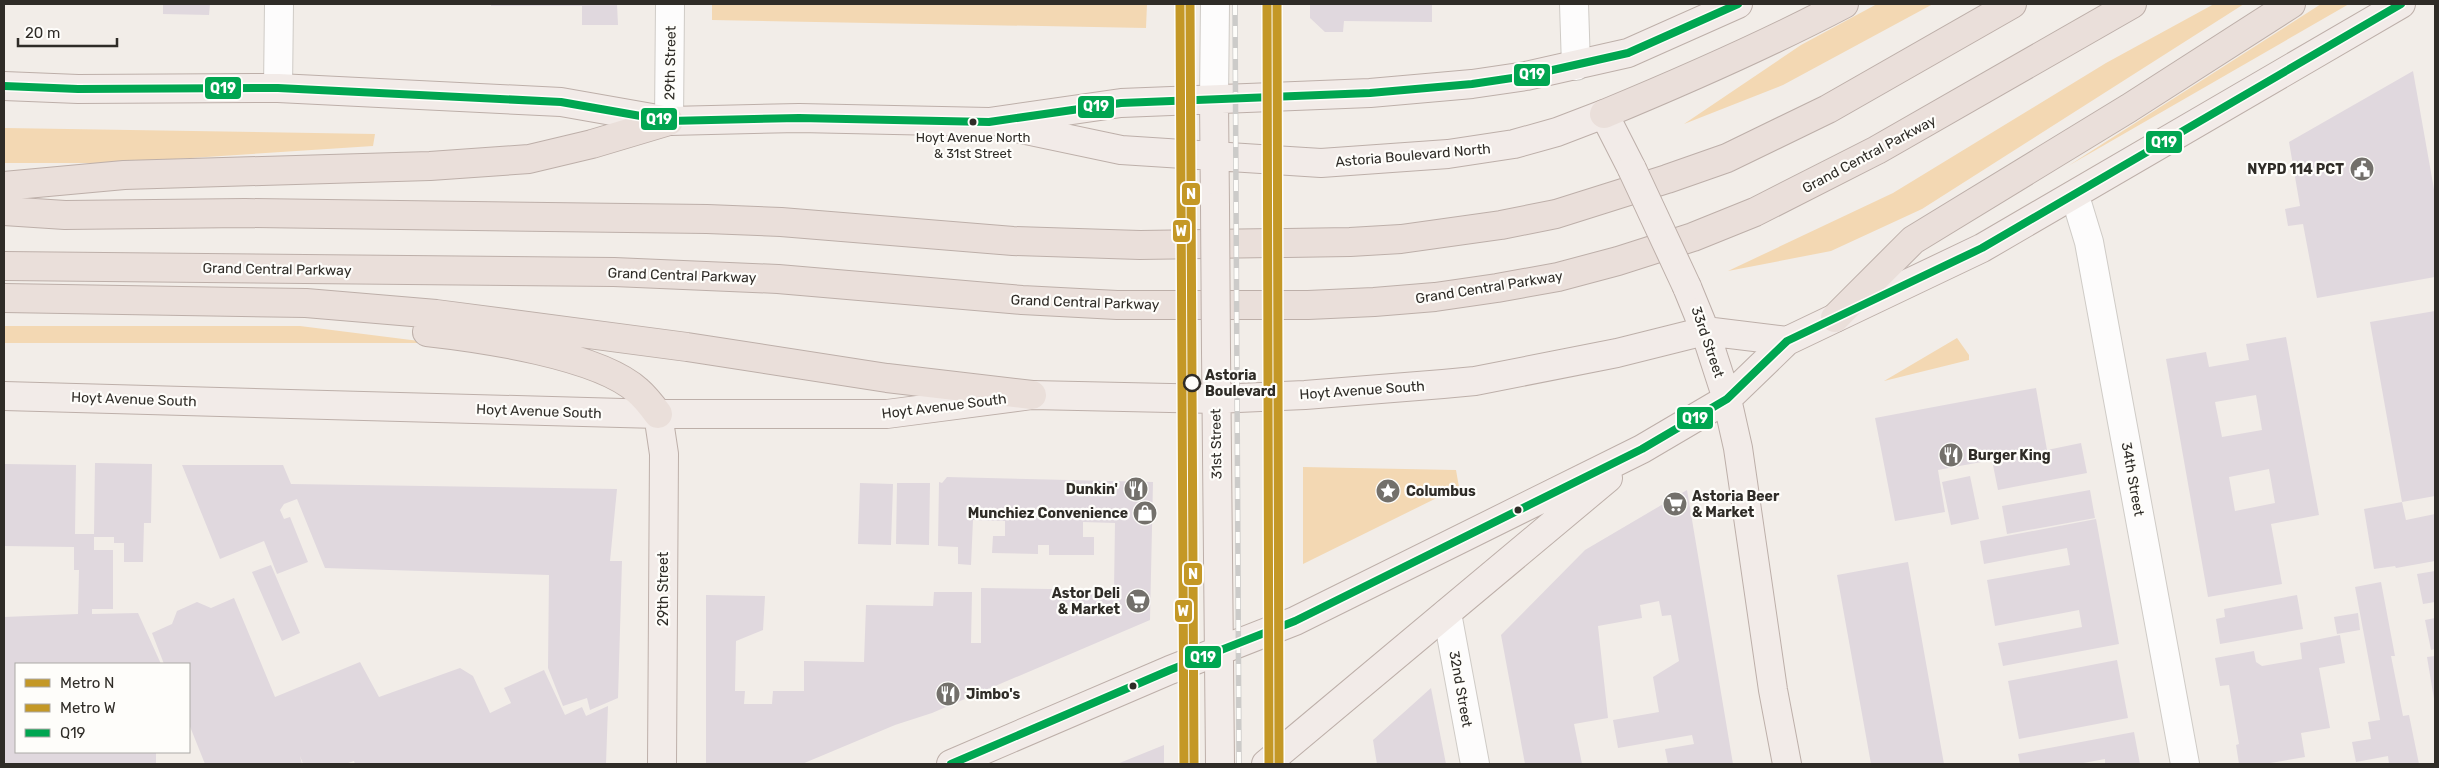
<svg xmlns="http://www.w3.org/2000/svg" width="2439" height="768" font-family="Rubik,sans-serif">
  <rect width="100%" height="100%" fill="#f2ede8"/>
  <path fill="#f3d8b3" d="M712,4H1147L1146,28L712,20Z
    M1877,4H1933L1783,85L1684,124L1801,45Z
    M2214,4H2244L1922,209L1831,251L1728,271L1893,193L2106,63Z
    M2321,4H2349L2068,166Z
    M5,128L375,134L373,146L114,163H4Z
    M4,326H300L435,343H4Z
    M1957,338L1969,355V360L1884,381Z
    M1303,467L1456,470L1459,487L1303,564Z"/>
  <path fill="#e0d8de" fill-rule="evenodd" d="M163,4H210L209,15L163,14Z
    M491,4H617L618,25H582V6H491Z
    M1310,4H1432V22L1344,21L1343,32H1325L1310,18Z
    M2413,71L2435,195V277L2317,298L2303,224L2288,226L2285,209L2300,206L2289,142Z
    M2435,311V496L2402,502L2406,520L2435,514V561L2396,568L2395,566L2374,569L2364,509L2402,502L2370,322Z
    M2286,337L2319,515L2271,524L2282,584L2208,597L2166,359L2206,352L2209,367L2249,360L2246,344ZM2256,395L2262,430L2222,437L2215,402ZM2269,469L2275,503L2235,511L2229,477Z
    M2036,388L2047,450L2081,443L2087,473L1998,490L1992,460L1938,470L1945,512L1895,521L1875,418Z
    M95,463L152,464L151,523H144L143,562H124V543H114V537H94V550H113V609H92V614L138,613L161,664H16V752H156V764H4V617L78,614L79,570H74V547L4,546V464L76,465L75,534H94Z
    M182,465H283L291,484L617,489L610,561H622L618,698L590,710L587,698L563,706L548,668L549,575L325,568L297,499L284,504L280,510L284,519L290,517L308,562L277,574L264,541L220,559Z
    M1970,476L1979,519L1951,525L1942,482Z
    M947,477L1153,482L1150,620L932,713L895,725L802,764H706V595L765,596L763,630L736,641L735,691H745L744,704H772L773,691H804V661L864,662L866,605L933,606L934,592H972L971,643H981V588L1114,590L1115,523L1083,522V537H1094V555H1049V545H1038V554L992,553L993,536H1005V521L973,520L971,565L958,564V547L938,546L939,482L942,483Z
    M860,483L893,484L891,545L858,544Z
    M897,483H930L929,545L896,544Z
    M1687,490L1733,764H1668L1665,749L1694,744L1692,735L1618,748L1613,720L1659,712L1653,677L1679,661L1671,615L1662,616L1659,601L1640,605L1642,618L1598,626L1608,718L1574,724L1582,764H1525L1501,635L1585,550Z
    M2090,490L2095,518L2007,534L2002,506Z
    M2096,519L2119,644L2003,666L1998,643L2082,627L2079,610L1995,626L1987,580L2070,565L2067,548L1984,564L1980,541Z
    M1908,562L1944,764H1871L1837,575Z
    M271,565L300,633L282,641L252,572Z
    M2435,571V602L2423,604L2417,574Z
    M2381,582L2395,656H2391L2403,716L2409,715L2419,764H2389L2388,756L2356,762L2352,742L2371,739L2368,722L2380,720L2355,587Z
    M2297,595L2303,629L2220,644L2216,619L2225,617L2224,609Z
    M234,598L275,697L360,662L379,697L460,668L473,676L490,713L511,703L504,688L544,670L565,715L582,707L586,716L608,706L606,764H355L354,761L345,764H303L300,756L302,764H205L189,724V664H164L152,633L172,624L177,611L197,602L211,608Z
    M2358,613L2360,630L2337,634L2334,617Z
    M2435,618V649L2431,650L2425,620Z
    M2340,635L2345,663L2319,668L2330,728L2301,733L2305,757L2265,764H2239L2236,745L2239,744L2229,685L2220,686L2215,658L2254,651L2256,662L2262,666L2302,659L2300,643Z
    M2435,656V698L2434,699L2427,657Z
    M2117,660L2128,718L2019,739L2008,681Z
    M1431,688L1446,764H1377L1373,740Z
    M2134,732L2140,764H2105V759L2078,764H2020L2018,754Z
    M1164,745V764H1117Z"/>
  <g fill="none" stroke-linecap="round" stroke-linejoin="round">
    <defs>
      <path id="minor" d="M1574,4L1576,66
        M278,88L279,4
        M1214,100L1215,4
        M669,121L670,4
        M2075,196L2089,242L2185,764
        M1447,613L1475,764"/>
      <path id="major" d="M4,86L78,89L278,88L561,102L669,121L799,118L989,122L1121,103L1370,93L1472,84L1526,76L1628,53L1738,4
        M1214,100L1215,207
        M1007,126L1121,150L1321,163L1448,154L1514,144L1557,132L1604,114L1632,169
        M1687,287L1705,331L1727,399L1738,448L1773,690L1787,764
        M1216,352L1220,764
        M4,396L658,414H887L1032,395L1216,399L1305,395L1443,384L1475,381L1617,353L1705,331L1787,341
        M658,414L664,454L662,764
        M951,764L1170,670L1295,621L1642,449L1727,399L1787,341L1982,248L2401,4
        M1266,764L1608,478"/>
      <path id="highway" d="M1604,114C1686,80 1766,45 1844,4
        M4,186L124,175L430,166L529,159L592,144L669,121
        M4,211L65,215L245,213L707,219L781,222L1013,241L1140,245L1350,242L1401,239L1501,225L1556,214L1667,179L1727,158L1828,109L2012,4
        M4,266L614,272L778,279L1022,300L1117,305H1308L1374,302L1435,297L1497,288L1558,277L1618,261L1693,237L1755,212L1877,150L2132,4
        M4,298L306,303L436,314L687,347L887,378L1032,395
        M1835,318L1913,240L2129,108L2291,4
        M427,332C481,338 599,355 638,391C646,398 652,406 658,414"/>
    </defs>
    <use href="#minor" stroke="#cfcbc6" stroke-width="30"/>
    <use href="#major" stroke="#bdafa9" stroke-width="30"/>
    <use href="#highway" stroke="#bdafa9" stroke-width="30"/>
    <use href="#minor" stroke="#fdfcfc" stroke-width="28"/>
    <use href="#major" stroke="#f2ebe8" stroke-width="28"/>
    <use href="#highway" stroke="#eadfda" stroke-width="28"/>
    <defs>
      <path id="rail" d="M1235,4L1239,764"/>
    </defs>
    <use href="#rail" stroke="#cccbc9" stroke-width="5.5"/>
    <use href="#rail" stroke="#fefdfa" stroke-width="4" stroke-dasharray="11" stroke-linecap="butt"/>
    <defs>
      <path id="major-bridge" d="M1632,169L1687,287
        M1215,207L1216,352"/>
    </defs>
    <use href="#major-bridge" stroke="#bdafa9" stroke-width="30" stroke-linecap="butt"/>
    <use href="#major-bridge" stroke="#f2ebe8" stroke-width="28"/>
    <defs>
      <path id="bus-1" d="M4,86L78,89L278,88L561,102L669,121L799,118L989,122L1121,103L1370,93L1472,84L1526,76L1628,53L1738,4
        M951,764L1170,670L1295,621L1642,449L1727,399L1787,341L1982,248L2401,4"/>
    </defs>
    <use href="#bus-1" stroke="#fefdfa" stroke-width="11"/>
    <use href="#bus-1" stroke="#00a651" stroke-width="8"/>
    <defs>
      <path id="metro-1" d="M1190,4L1194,764
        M1277,4L1279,764"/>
      <path id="metro-2" d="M1180,4L1184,764
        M1267,4L1269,764"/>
    </defs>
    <use href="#metro-1" stroke="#fefdfa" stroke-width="12"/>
    <use href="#metro-2" stroke="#fefdfa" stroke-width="12"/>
    <use href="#metro-1" stroke="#c49826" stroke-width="9"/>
    <use href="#metro-2" stroke="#c49826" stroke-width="9"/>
  </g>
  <defs>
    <symbol id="civic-disc" viewBox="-11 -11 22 22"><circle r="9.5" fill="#73706b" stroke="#fefdfa"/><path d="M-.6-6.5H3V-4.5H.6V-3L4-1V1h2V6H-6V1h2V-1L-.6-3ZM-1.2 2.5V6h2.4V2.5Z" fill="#fff"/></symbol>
    <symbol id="restaurant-disc" viewBox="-11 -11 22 22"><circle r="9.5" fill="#73706b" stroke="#fefdfa"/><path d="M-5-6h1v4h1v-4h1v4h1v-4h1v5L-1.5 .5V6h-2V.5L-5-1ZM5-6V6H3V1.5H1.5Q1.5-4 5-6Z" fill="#fff"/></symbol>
    <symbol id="sight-disc" viewBox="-11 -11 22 22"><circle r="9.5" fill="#73706b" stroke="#fefdfa"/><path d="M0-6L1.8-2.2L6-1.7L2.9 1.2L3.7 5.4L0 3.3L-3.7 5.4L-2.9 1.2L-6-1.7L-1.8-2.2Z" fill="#fff"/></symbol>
    <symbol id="supermarket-disc" viewBox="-11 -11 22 22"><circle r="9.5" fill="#73706b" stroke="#fefdfa"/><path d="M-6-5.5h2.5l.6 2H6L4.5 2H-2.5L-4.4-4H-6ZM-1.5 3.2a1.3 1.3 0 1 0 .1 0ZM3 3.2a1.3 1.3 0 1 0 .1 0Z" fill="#fff"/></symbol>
    <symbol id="shop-disc" viewBox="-11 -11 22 22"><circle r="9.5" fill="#73706b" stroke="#fefdfa"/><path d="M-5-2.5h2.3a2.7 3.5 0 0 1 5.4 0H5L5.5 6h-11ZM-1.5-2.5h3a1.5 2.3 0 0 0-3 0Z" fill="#fff"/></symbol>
  </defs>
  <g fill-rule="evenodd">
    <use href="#civic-disc" x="2348" y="155" width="28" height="28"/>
    <use href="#restaurant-disc" x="1937" y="441" width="28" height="28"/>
    <use href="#restaurant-disc" x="1122" y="475" width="28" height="28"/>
    <use href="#sight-disc" x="1374" y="477" width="28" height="28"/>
    <use href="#supermarket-disc" x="1661" y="490" width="28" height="28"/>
    <use href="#shop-disc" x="1131" y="499" width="28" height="28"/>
    <use href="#supermarket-disc" x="1124" y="587" width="28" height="28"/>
    <use href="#restaurant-disc" x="934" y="680" width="28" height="28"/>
  </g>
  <g fill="#2f2c27" stroke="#fefdfa" stroke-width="2">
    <circle cx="973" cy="122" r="4.5"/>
    <circle cx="1518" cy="510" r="4.5"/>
    <circle cx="1133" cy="686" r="4.5"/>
  </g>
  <circle fill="#fefdfa" stroke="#2f2c27" stroke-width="2.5" cx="1192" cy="383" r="8"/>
  <g text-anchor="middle" stroke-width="4.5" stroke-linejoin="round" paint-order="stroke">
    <g font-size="13" fill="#2f2c27" stroke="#fefdfa">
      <text x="973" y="142">Hoyt Avenue North<tspan x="973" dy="16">&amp; 31st Street</tspan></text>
    </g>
    <g font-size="14" fill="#2f2c27" stroke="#fefdfa">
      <text transform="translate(670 63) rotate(-89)" y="5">29th Street</text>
      <text transform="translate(1869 154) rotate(-28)" y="5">Grand Central Parkway</text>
      <text transform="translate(1413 155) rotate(-5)" y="5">Astoria Boulevard North</text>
      <text transform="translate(277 269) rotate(1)" y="5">Grand Central Parkway</text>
      <text transform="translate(682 275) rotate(2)" y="5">Grand Central Parkway</text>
      <text transform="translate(1489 287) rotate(-9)" y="5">Grand Central Parkway</text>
      <text transform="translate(1085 302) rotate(2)" y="5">Grand Central Parkway</text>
      <text transform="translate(1708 342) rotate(71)" y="5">33rd Street</text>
      <text transform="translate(1362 390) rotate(-4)" y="5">Hoyt Avenue South</text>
      <text transform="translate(134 399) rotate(2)" y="5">Hoyt Avenue South</text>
      <text transform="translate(944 406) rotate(-7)" y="5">Hoyt Avenue South</text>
      <text transform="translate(539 411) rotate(2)" y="5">Hoyt Avenue South</text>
      <text transform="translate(1216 444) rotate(-91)" y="5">31st Street</text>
      <text transform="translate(2133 479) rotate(80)" y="5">34th Street</text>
      <text transform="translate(663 589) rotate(-90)" y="5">29th Street</text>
      <text transform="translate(1461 689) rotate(80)" y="5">32nd Street</text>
    </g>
    <g font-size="14" font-weight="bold" fill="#2f2c27" stroke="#fefdfa" text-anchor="end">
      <text x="2344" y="174">NYPD 114 PCT</text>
      <text x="1968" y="460" text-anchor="start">Burger King</text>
      <text x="1118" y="494">Dunkin'</text>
      <text x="1406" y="496" text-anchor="start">Columbus</text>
      <text x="1692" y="501" text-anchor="start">Astoria Beer<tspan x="1692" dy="16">&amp; Market</tspan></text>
      <text x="1128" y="518">Munchiez Convenience</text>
      <text x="1120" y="598">Astor Deli<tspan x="1120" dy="16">&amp; Market</tspan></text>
      <text x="966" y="699" text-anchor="start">Jimbo's</text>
    </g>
    <g font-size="14" font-weight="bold" fill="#2f2c27" stroke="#fefdfa" text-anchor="start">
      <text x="1205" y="380">Astoria<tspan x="1205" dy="16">Boulevard</tspan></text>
    </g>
  </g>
  <g stroke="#fefdfa" stroke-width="2">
    <rect x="1513" y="63" width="38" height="24" rx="5" fill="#00a651"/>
    <rect x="204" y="76" width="38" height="24" rx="5" fill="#00a651"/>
    <rect x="1077" y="95" width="38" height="24" rx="5" fill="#00a651"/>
    <rect x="640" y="107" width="38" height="24" rx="5" fill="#00a651"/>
    <rect x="2145" y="130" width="38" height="24" rx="5" fill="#00a651"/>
    <rect x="1181" y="182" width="20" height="24" rx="5" fill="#c49826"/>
    <rect x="1172" y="219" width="19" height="24" rx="5" fill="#c49826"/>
    <rect x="1676" y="406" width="38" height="24" rx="5" fill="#00a651"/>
    <rect x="1183" y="562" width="20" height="24" rx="5" fill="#c49826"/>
    <rect x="1174" y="599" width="19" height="24" rx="5" fill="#c49826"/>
    <rect x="1184" y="645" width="38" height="24" rx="5" fill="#00a651"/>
  </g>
  <g font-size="14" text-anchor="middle" font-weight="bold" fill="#fff">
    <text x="1532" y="79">Q19</text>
    <text x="223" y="93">Q19</text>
    <text x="1096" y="111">Q19</text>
    <text x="659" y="124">Q19</text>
    <text x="2164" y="147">Q19</text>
    <text x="1191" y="199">N</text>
    <text x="1181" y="236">W</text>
    <text x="1695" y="423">Q19</text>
    <text x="1193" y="579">N</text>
    <text x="1183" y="616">W</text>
    <text x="1203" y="662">Q19</text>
  </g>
  <rect width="2439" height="768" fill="none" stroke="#2f2c27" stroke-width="10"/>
  <rect x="15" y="663" width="175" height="90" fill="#fefdfa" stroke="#aba9a6"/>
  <rect x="25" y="679" width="25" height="8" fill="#c49826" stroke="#aba9a6"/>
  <text x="60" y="688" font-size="15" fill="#2f2c27">Metro N</text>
  <rect x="25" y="704" width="25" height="8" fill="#c49826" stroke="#aba9a6"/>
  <text x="60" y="713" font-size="15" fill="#2f2c27">Metro W</text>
  <rect x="25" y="729" width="25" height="8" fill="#00a651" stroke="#aba9a6"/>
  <text x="60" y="738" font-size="15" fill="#2f2c27">Q19</text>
  <path d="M18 38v8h99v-8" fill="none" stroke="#2f2c27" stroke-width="2.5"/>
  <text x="25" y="38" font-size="15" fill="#2f2c27" stroke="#fefdfa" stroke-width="4" paint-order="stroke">20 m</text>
</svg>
